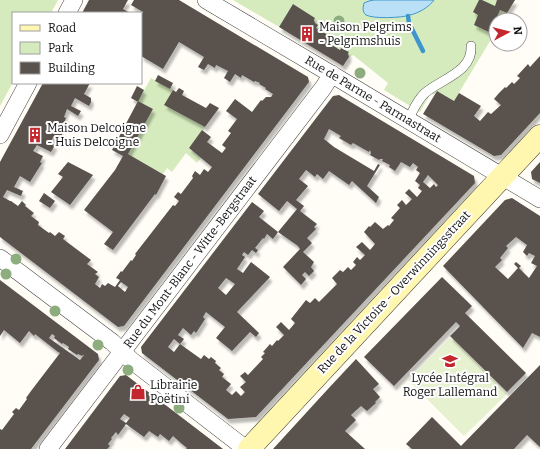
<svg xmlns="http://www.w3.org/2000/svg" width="540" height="449" font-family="Bitter,serif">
  <defs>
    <filter id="shadow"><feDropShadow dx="2.5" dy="4.5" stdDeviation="1" flood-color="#0004"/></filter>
  </defs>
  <rect width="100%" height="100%" fill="#fffdf5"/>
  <path fill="#d5ebbd" d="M0,0H58L51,13H13V82L0,106Z
    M233,0H515L503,20H496V31L454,101L437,91L434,95L431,93L420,112L384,90L388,83L353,55L349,57L348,53V51L342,48L340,50L332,45L335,39L316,28L318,25L315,23L314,20L315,18L293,4L279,27Z
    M151,78L173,90L165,105L205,127L189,148L201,158L197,163L186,153L172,172L167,168L163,174L128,154L153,109L138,101Z"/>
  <path fill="#e6f2cf" d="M451,337L507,394L464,436L408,380Z"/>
  <path fill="#b9e0f7" stroke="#3f96cf" d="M374,0H434C429,7 419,13 410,15C402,18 373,19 366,15C362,12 363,7 364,3L369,1Z"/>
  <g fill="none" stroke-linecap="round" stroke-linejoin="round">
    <path stroke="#3f96cf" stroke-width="4.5" d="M408,16L409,23L423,51"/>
  </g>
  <path fill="#5a524d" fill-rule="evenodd" filter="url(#shadow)" d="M89,0H128L123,9L130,13H82Z
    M134,0H179L308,77L309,82L124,326L118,327L0,237V162L43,83H90L84,94L91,98V102L89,106L75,98L71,106L81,111L78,116L67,109L64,117L66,118L64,123L63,122L59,130L63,133L59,139L54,136L50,143L55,145L51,152L37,145L33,151L43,156L40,162L42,163L30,182L20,176L14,187L23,191L21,196L7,190L3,197L10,201H11L18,206L22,201L26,205L25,206L34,213L31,216L39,222L38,225L49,233L50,232L55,236L59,232L65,236L63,239L91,260L87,264L98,272L95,274L99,277L95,284L100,288L102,284L105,286L108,283L115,287L120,280L116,278L121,271L122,272L131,260L132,261L136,255L135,254L173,205L175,206L179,201L174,197L178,192L181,194L193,178L192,176L195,171L200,175L204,169L208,172L212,167L189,148L202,130L211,137L207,142L222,153L226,148L222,145L231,133L228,131L237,119L226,111L235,99L252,112L261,100L262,101L266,97H271L273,94L265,89L266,88L259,84L260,83L255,81L254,82L242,75L241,78L235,74L230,82L224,78L228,71L216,65L215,68L208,64L204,70L198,67L204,57L179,42L163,69L141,56L142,51H141V16L143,12L131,5ZM121,282L128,287L125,292L118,286Z
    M479,0H482L495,6L497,0H515L507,13L500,10L495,22H496V27L493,34L474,25L478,15L473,12Z
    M293,4L315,18L314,20L315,23L318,25L316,28L335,39L332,45L340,50L341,48L349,52L348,53L349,57L343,66L279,27Z
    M540,56V113L501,155L494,156L423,114L437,91L454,101L459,93L481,106L474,116L480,121L488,112L491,114L501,105L494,99L499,93L505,87L506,88L512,82L514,84L520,78L517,76L528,64L530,67Z
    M158,75L173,83L170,89L155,81Z
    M137,86L144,90L138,102L131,98Z
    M179,88L184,91L182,95L206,108L210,103L219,108L205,127L164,105L173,90L176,92Z
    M339,95L474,176L475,183L256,417L228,419L142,353L141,347L252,202L264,211L259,217L278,232L273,239L267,234L264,239L263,238L255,248L258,250L256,253L252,250L248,255L244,252L242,255L245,257L237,269L243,273L251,262L270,277L237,312L259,333L256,337L250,332L232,351L216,338L225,327L206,312L203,317L205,319L196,333L194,331L191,335L183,328L178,335L184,339L180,344L174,339L168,347L174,352L180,344L201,359L204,355L209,359L211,357L216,361L215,363L221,368L219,370L224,374L222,377L231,384L226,390L232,395L236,391L241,396L245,392L240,387L246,382L240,376L245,372L248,375L263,359L261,357L265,353L263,352L270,344L272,346L277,340L278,341L284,335L276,327L281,322L289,330L295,323L291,319L306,300L310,303L315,298L319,302L337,284L332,278L340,270L343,272L348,267L351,270L356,265L353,262L357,257L360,260L365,255L356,247L362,242L370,250L375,244L364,232L369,226L370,227L375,222L383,229L388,225L389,226L394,220L391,218L400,208L397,205L402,200L406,205L412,199L405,193L409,189L417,197L422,191L418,188L420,185L415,181L420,173L416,170L418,167L413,163L410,167L401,162L395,171L389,167L390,165L382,161L383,159H380L379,160L370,155L371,153L370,150L369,152L353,143L351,145L339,138L341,136L329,129L324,139L334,147L374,171L378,164L380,165L367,186L379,197L376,203L352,181L349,185L329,171L323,179L317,174L315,177L306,170L299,179L308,186L296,200L304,206L300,211L317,224L314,227L316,229L307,238L312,243L303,252L314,262L311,267L314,271L309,276L305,272L302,275L306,279L301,285L283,267L300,249L298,246L278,232L297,209L287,201L279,211L258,194L333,96ZM428,175L438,185L436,187L434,184L430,188L423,182ZM226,278L235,284L226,295L218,288Z
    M138,101L153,109L128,154L166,176L156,195L155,194L113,250L104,244L113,232L84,210L115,170L123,156L112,150Z
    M68,162L93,175L70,205L51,192L63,177L58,174Z
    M540,162V183L532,179L531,172Z
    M44,193L55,201L50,208L39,201Z
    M512,198L540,216V337L532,333L523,348L443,266L505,200ZM516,237L527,245L523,252L527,256L529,253L535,256L531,263L537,266L529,278L519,268L521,266L516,262L514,264L518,268L508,279L495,267L502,260L500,258L508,248L506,246Z
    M442,277L472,306L465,313L526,373L507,392L450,336L460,326L456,322L394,386L364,357Z
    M0,280L98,354L99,360L31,449H0V429L2,430L14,414L12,412L16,408L19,410L27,399L26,398L31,391L60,353L58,352L35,334L34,336L29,331L20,343L4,330L0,336ZM52,334L55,336L54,338L62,344L63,343L69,347L68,349L77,355L78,354L82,356L83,355H84L80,360L49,338Z
    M356,359L379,384L373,389L380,397L375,402L376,403L367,411L361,406L351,415L356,420L345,431L365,449H273L327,390Z
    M540,365V447L527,435L514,449H412L406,444L432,417L461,446Z
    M126,375L176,413L223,449H186L187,448L182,444L173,436L169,441L160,434L158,437L149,431L144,437L126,424L118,435L116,432L111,438L112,439L108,444L110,446L107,449H65L120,376ZM124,414L130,418L126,423L120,419Z"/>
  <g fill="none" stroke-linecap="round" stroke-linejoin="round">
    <defs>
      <path id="lane" d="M408,120C413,111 417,100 425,93C441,79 473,72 471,46"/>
      <path id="street" d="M206,0L321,68L540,199
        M67,13L74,0
        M0,135L28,83
        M0,258L112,342L131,360L246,449
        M48,449L323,88L332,74"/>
      <path id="secondary" d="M249,449L540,136"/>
    </defs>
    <use href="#lane" stroke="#444" stroke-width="10"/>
    <use href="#street" stroke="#444" stroke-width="18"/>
    <use href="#secondary" stroke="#333" stroke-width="23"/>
    <use href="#lane" stroke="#fff" stroke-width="9"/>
    <use href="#street" stroke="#fff" stroke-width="17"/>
    <use href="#secondary" stroke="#fff6b0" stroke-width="22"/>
  </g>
  <g fill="#8dad7f">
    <circle cx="339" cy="21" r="5.5"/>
    <circle cx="360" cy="73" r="5.5"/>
    <circle cx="16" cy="259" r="5.5"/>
    <circle cx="6" cy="274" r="5.5"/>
    <circle cx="55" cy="311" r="5.5"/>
    <circle cx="98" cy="345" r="5.5"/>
    <circle cx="128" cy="370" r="5.5"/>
    <circle cx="179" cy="408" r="5.5"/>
  </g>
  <defs>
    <symbol id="building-bare" viewBox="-9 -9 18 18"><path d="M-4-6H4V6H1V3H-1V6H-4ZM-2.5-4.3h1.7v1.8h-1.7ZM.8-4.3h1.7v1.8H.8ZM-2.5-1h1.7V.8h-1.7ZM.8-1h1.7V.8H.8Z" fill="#c4262e" stroke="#fff" stroke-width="2.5" paint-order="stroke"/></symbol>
    <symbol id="school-bare" viewBox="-9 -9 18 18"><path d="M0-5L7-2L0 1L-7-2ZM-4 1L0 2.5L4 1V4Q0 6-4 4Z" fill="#c4262e" stroke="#fff" stroke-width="2.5" paint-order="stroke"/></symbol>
    <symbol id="shop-bare" viewBox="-9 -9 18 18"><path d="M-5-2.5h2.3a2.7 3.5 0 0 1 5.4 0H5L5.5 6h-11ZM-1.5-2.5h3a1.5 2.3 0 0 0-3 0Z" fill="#c4262e" stroke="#fff" stroke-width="2.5" paint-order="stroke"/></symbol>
  </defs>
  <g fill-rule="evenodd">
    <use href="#building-bare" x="296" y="23" width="22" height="22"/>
    <use href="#building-bare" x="24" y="124" width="22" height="22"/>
    <use href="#school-bare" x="439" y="350" width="22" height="22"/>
    <use href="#shop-bare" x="127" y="381" width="22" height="22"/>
  </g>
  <g text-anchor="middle" stroke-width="4" stroke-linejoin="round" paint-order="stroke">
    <g font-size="12" fill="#111" stroke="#fff" text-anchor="start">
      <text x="319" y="31">Maison Pelgrims<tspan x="319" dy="14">- Pelgrimshuis</tspan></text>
      <text x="47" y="132">Maison Delcoigne<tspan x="47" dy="14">- Huis Delcoigne</tspan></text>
      <text x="450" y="382" text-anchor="middle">Lycée Intégral<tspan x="450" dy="14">Roger Lallemand</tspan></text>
      <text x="150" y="389">Librairie<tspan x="150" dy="14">Poëtini</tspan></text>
    </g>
    <g font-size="12" fill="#111" stroke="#fff">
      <text transform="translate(373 99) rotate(31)" y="4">Rue de Parme - Parmastraat</text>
      <text transform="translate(190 262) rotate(-53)" y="4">Rue du Mont-Blanc - Witte-Bergstraat</text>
      <text transform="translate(394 292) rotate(-47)" y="4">Rue de la Victoire - Overwinningsstraat</text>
    </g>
  </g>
  <rect x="12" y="12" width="130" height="72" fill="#ffffff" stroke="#a0a0a0"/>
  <rect x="20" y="25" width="20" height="6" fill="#fff6b0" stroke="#a0a0a0"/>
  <text x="48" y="32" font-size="12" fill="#111111">Road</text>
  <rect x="20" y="42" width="20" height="12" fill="#d5ebbd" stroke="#a0a0a0"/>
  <text x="48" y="52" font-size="12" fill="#111111">Park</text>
  <rect x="20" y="62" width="20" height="12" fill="#5a524d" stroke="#a0a0a0"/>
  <text x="48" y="72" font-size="12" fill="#111111">Building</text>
  <g transform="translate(508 32) rotate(83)"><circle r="19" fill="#ffffff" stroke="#a0a0a0"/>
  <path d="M0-3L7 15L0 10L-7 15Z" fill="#c4262e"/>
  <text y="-6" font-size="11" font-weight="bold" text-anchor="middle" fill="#111111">N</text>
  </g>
</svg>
